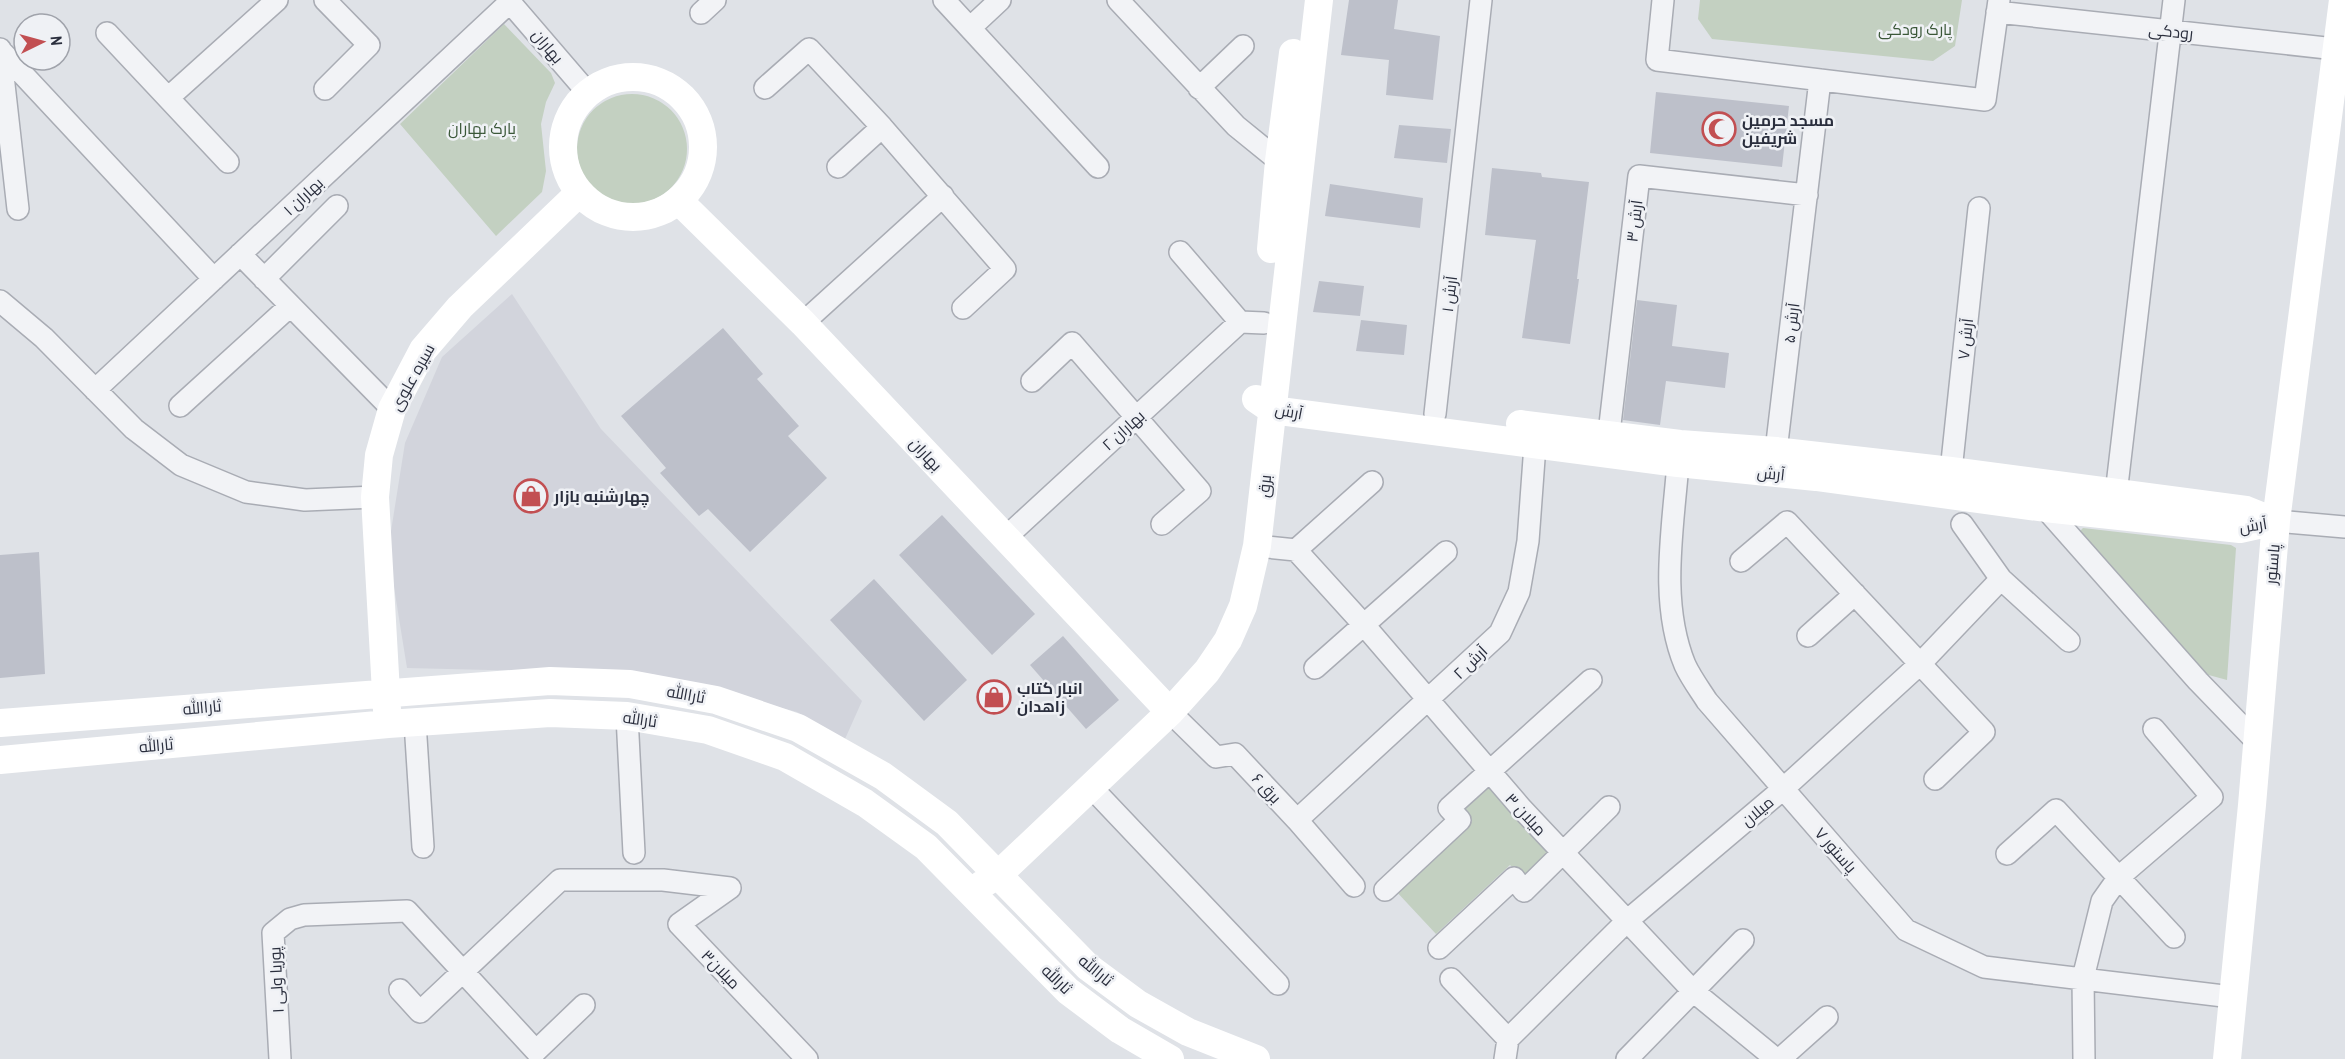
<svg xmlns="http://www.w3.org/2000/svg" width="2345" height="1059" font-family="'Archivo Narrow',Cairo,sans-serif">
  <rect width="100%" height="100%" fill="#dfe2e7"/>
  <path fill="#d2d4dc" d="M512,294L601,429L862,701L845,739L797,712L652,674L407,668L388,550L405,443L442,357Z"/>
  <path fill="#c3d0c1" d="M1700,0H1962L1955,46L1933,61L1712,39L1698,19Z
    M504,24L551,73L555,83L546,102L541,124L546,171L542,192L496,236L400,124Z
    M577 149a55 55 0 1 1 110 0a55 55 0 1 1-110 0Z
    M2083,528L2231,545L2236,548L2227,680L2194,671L2076,535Z
    M1490,786L1552,854L1526,880L1510,865L1436,934L1394,889L1472,821L1463,810Z"/>
  <path fill="#bdc0ca" d="M1349,0H1398L1394,29L1440,36L1433,100L1386,95L1389,60L1341,55Z
    M1656,92L1789,106L1782,167L1650,153Z
    M1399,125L1451,129L1447,163L1394,158Z
    M1492,168L1541,173L1542,177L1589,182L1577,279H1579L1570,344L1522,338L1536,240L1485,235Z
    M1330,184L1423,198L1420,228L1325,216Z
    M1319,281L1364,286L1360,316L1313,312Z
    M1637,300L1677,305L1672,346L1729,353L1725,388L1666,381L1660,425L1623,420Z
    M1361,320L1407,325L1404,355L1356,351Z
    M723,328L763,374L757,379L799,426L788,436L827,478L750,552L708,509L699,516L660,473L666,468L621,416Z
    M942,515L1035,614L992,655L899,555Z
    M39,552L45,674L0,678V555Z
    M874,579L967,680L924,721L830,620Z
    M1063,636L1119,700L1086,729L1030,665Z"/>
  <g fill="none" stroke-linecap="round" stroke-linejoin="round">
    <defs>
      <path id="street" d="M508,0L588,93
        M944,0L1098,167
        M1118,0L1236,126L1279,161
        M1663,0L1657,60L1985,100L1999,0
        M1997,12L2345,50
        M701,13L715,0
        M970,28L1000,0
        M107,33L228,162
        M0,49L18,209
        M1,51L214,279
        M765,88L809,49L882,127L1005,269L963,308
        M1199,88L1243,46
        M325,89L369,45L325,0
        M168,98L277,0
        M838,167L882,127
        M1180,252L1240,322L1264,323
        M240,254L392,409
        M264,279L337,206
        M0,301L44,338L134,429L181,465L246,492L305,500L375,497
        M803,323L943,196
        M1032,381L1072,343L1200,491L1162,524
        M95,390L510,2
        M180,406L290,306
        M1435,414L1481,0
        M1609,433L1639,176L1807,195
        M1776,451L1820,80
        M1678,463C1673,529 1659,602 1685,665C1691,678 1700,690 1707,701L1906,930L1984,967L2232,997
        M1951,471L1979,208
        M2116,494L2174,0
        M2045,508L2198,681L2256,741
        M2276,521L2345,527
        M1962,524L2001,579L2069,641
        M1005,538L1240,322
        M1257,546L1296,550L1372,482
        M1296,550L1364,625L1522,809L1693,991L1776,1059
        M1741,561L1787,522L1984,732L1935,779
        M1808,636L1855,594
        M1315,668L1446,552
        M1170,712L1216,757L1235,754L1297,820L1354,886
        M627,716L634,853
        M415,722L423,847
        M1091,787L1278,984
        M1297,820L1500,633L1519,592L1528,541L1535,445
        M2007,854L2056,810L2174,937
        M730,888L679,924L807,1059
        M1385,890L1460,820L1449,808L1591,680
        M1439,948L1514,878L1524,891L1609,807
        M1451,979L1508,1039
        M400,990L420,1012L560,880H663L730,888
        M1508,1039L1628,920L1783,789L1920,664L2001,579
        M280,1059L273,933L290,919L304,915L407,911L536,1051L584,1005
        M1505,1059L1508,1039
        M1627,1059L1743,940
        M1780,1059L1827,1017
        M2084,1059L2083,978L2102,901L2119,877L2212,797L2154,729"/>
    </defs>
    <use href="#street" stroke="#a9acb4" stroke-width="24"/>
    <use href="#street" stroke="#f2f3f6" stroke-width="21"/>
    <path stroke="#fff" stroke-width="28" d="M563 147a70 70 0 1 1 140 0a70 70 0 1 1-140 0Z
      M679,201L803,323L1170,712
      M1271,249L1279,161L1293,53
      M1256,399L1272,410L1678,463L1816,477L2045,508L2240,529L2276,521
      M1520,424L1680,444L1776,451L1951,471L2246,510L2271,520
      M387,710L375,497L379,455L392,409L423,350L460,307L579,193
      M0,723L550,681L630,684L716,700L798,728L883,776L947,823L1088,967L1138,1004L1188,1032L1256,1059
      M0,760L388,724L550,713L627,716L708,730L785,757L865,803L926,847L1068,991L1120,1030L1170,1059
      M981,885L998,875L1170,712L1207,671L1228,640L1243,606L1257,546L1319,0
      M2227,1059L2252,805L2276,521L2343,0"/>
  </g>
  <defs>
    <symbol id="mosque-ring" viewBox="-11 -11 22 22"><circle r="9.5" fill="#eff1f5" stroke="#c24f52" stroke-width="1.5"/><path d="M3.5-4.9A6 6 0 1 0 3.5 4.9A5 5 0 1 1 3.5-4.9Z" fill="#c24f52"/></symbol>
    <symbol id="shop-ring" viewBox="-11 -11 22 22"><circle r="9.5" fill="#eff1f5" stroke="#c24f52" stroke-width="1.5"/><path d="M-5-2.5h2.3a2.7 3.5 0 0 1 5.4 0H5L5.5 6h-11ZM-1.5-2.5h3a1.5 2.3 0 0 0-3 0Z" fill="#c24f52"/></symbol>
  </defs>
  <g fill-rule="evenodd">
    <use href="#mosque-ring" x="1700" y="110" width="38" height="38"/>
    <use href="#shop-ring" x="512" y="477" width="38" height="38"/>
    <use href="#shop-ring" x="975" y="678" width="38" height="38"/>
  </g>
  <g text-anchor="middle" stroke-width="5" stroke-linejoin="round" paint-order="stroke">
    <g font-size="16" fill="#3a5738" stroke="#eff1f5">
      <text x="1915" y="35">پارک رودکی</text>
      <text x="482" y="134">پارک بهاران</text>
    </g>
    <g font-size="16" fill="#2a2e3d" stroke="#eff1f5">
      <text transform="translate(2171 31) rotate(6)" y="6">رودکی</text>
      <text transform="translate(548 46) rotate(50)" y="6">بهاران</text>
      <text transform="translate(303 196) rotate(-43)" y="6">بهاران ۱</text>
      <text transform="translate(1634 221) rotate(-83)" y="6">آرش ۳</text>
      <text transform="translate(1449 294) rotate(-83)" y="6">آرش ۱</text>
      <text transform="translate(1791 323) rotate(-83)" y="6">آرش ۵</text>
      <text transform="translate(1965 339) rotate(-84)" y="6">آرش ۷</text>
      <text transform="translate(412 377) rotate(-61)" y="6">سیره علوی</text>
      <text transform="translate(1289 411) rotate(11)" y="6">آرش</text>
      <text transform="translate(1123 430) rotate(-42)" y="6">بهاران ۲</text>
      <text transform="translate(926 454) rotate(47)" y="6">بهاران</text>
      <text transform="translate(1771 473) rotate(6)" y="6">آرش</text>
      <text transform="translate(1264 486) rotate(-84)" y="6">برق</text>
      <text transform="translate(2253 525) rotate(-9)" y="6">آرش</text>
      <text transform="translate(2272 564) rotate(-85)" y="6">پاستور</text>
      <text transform="translate(1470 662) rotate(-44)" y="6">آرش ۲</text>
      <text transform="translate(686 694) rotate(10)" y="6">ثاراالله</text>
      <text transform="translate(202 707) rotate(-5)" y="6">ثاراالله</text>
      <text transform="translate(640 719) rotate(8)" y="6">ثارالله</text>
      <text transform="translate(156 745) rotate(-5)" y="6">ثارالله</text>
      <text transform="translate(1267 788) rotate(47)" y="6">برق ۶</text>
      <text transform="translate(1757 811) rotate(-40)" y="6">میلان</text>
      <text transform="translate(1526 814) rotate(47)" y="6">میلان ۳</text>
      <text transform="translate(1836 850) rotate(49)" y="6">پاستور ۷</text>
      <text transform="translate(721 969) rotate(46)" y="6">میلان۳</text>
      <text transform="translate(1096 970) rotate(40)" y="6">ثاراالله</text>
      <text transform="translate(1057 979) rotate(44)" y="6">ثارالله</text>
      <text transform="translate(276 980) rotate(-93)" y="6">پوریا ولی ۱</text>
    </g>
    <g font-size="16" font-weight="bold" fill="#2a2e3d" stroke="#eff1f5" text-anchor="start">
      <text x="1742" y="126">مسجد حرمین<tspan x="1742" dy="18">شریفین</tspan></text>
      <text x="554" y="502">چهارشنبه بازار</text>
      <text x="1017" y="694">انبار کتاب<tspan x="1017" dy="18">زاهدان</tspan></text>
    </g>
  </g>
  <g transform="translate(42 42) rotate(85)"><circle r="28" fill="#eff1f5" stroke="#a0a3ab" stroke-width="1.5"/>
  <path d="M0-4.5L10 22L0 15L-10 22Z" fill="#c24f52"/>
  <text y="-9" font-size="16" font-weight="bold" text-anchor="middle" fill="#2a2e3d">N</text>
  </g>
</svg>
